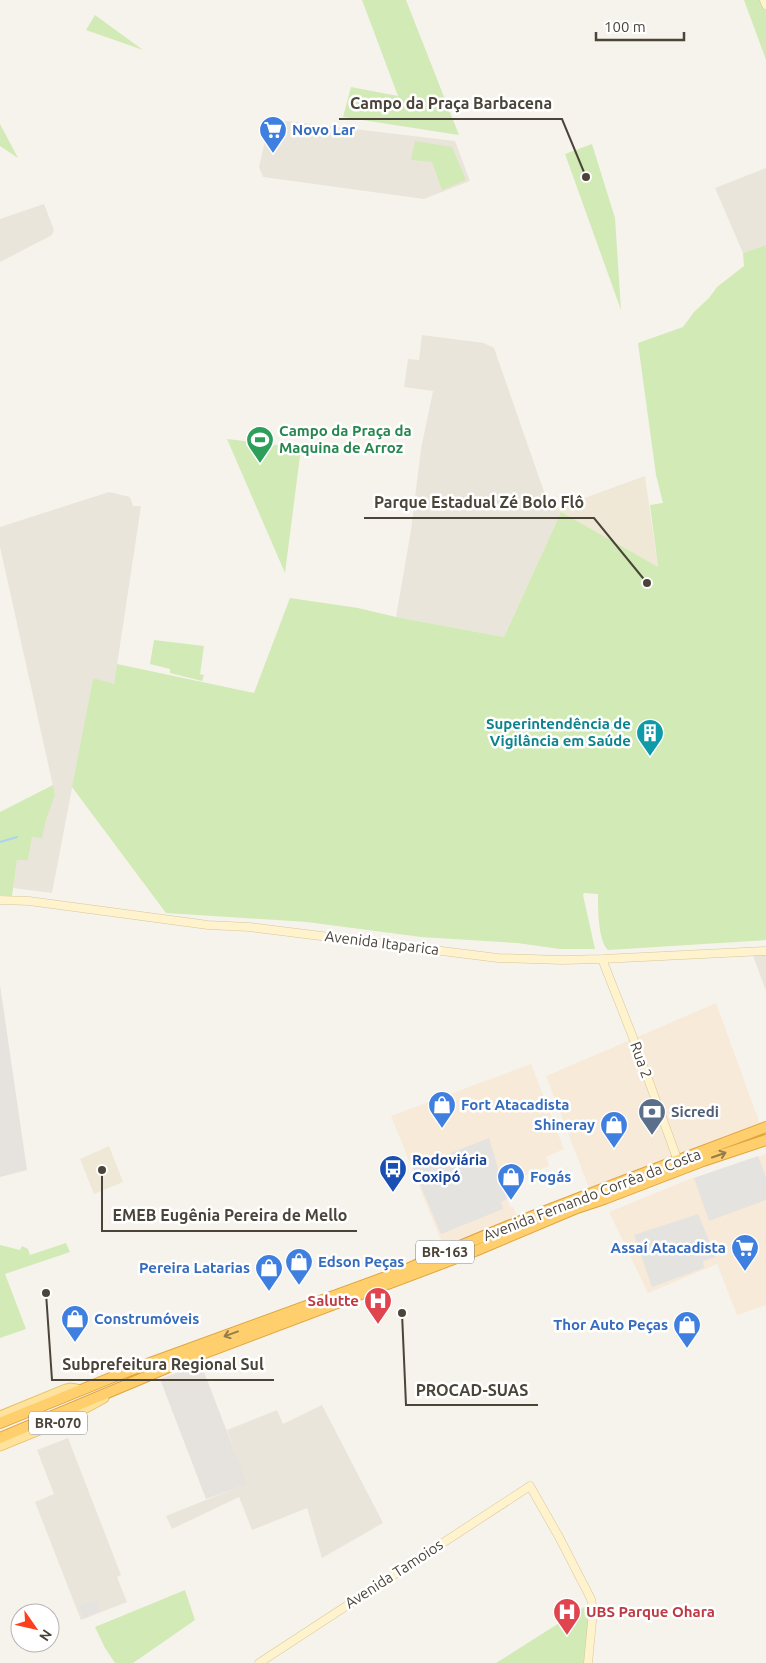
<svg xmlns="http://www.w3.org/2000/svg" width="766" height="1663" font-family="Ubuntu,sans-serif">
  <rect width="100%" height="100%" fill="#f6f3ec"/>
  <path fill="#eae5da" d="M270,119L455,141L470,181L424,199L263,177L259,167Z
    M766,168V245L743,253L715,188Z
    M44,204L54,230L52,235L0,262V219Z
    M422,335L484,343L494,348L549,506L561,512L504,637L396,617L411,530L421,449L433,391L404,387L408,359L419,360Z
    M109,492L130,497L133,506H141L114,685L93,678L52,893L13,888L17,859L28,860L35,818L55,795L0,547V527Z
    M766,952V991L752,953Z
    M322,1405L383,1523L322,1558L307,1508L252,1530L239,1497L172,1529L166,1516L246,1484L227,1430L277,1410L283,1424Z
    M68,1438L121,1575L117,1577L127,1602L81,1620L35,1502L54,1494L37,1450Z"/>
  <path fill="#f7ead8" d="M716,1003L760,1124L679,1159L635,1038Z
    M630,1040L674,1160L591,1193L546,1076Z
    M531,1064L564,1149L546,1157L549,1166L502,1184L510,1207H513L518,1218L444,1248L391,1116Z
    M766,1154V1305L737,1315L717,1264L648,1293L609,1212L690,1179Z"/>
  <path fill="#e6e2dd" d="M0,985L27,1170L0,1177Z
    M201,1364L247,1484L206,1499L160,1379Z"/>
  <path fill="#efe8d6" d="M645,476L658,568L554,509Z
    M109,1146L123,1182L94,1194L80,1159Z"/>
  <path fill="#d2eab5" d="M362,0H406L459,135L343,117L351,87L398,96Z
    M744,0H761L766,11V60Z
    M95,15L143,50L86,30Z
    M0,124L18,158L0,146Z
    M415,141L452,147L466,180L442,190L432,162L411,160Z
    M592,144L615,218L621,310L565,154Z
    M766,245V940L608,950C598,941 598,908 598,894L584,893L583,895L595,949H560L517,943L421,937L307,922L166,913L72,787L93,678L114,684L117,664L254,693L290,598L358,608L396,617L504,637L561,512L658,567L650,505L663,503L656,475L638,343L683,327L694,312L709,298L717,287L744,266L743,253Z
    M227,439L301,448L285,573Z
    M154,640L204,646L200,674L204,675L202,681L170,673V669L150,664Z
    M53,785L55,795L46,820L42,838L32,837L28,860H17L12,896L0,895V812Z
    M66,1243L70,1252L5,1274L26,1329L0,1338V1245L20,1250L22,1246L28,1249L30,1255Z
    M185,1590L195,1620L133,1663H115L105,1648L95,1627Z
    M586,1606H590L586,1663H496Z"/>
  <path fill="#e5e3e0" d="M489,1138L507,1199L501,1202L503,1209L441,1234L413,1168Z
    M758,1156L766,1177V1200L709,1221L694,1178Z
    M698,1214L716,1257L703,1261L704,1268L652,1287L634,1235Z
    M96,1600L100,1611L84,1618L79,1606Z"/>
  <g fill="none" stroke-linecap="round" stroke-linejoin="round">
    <path stroke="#a9d4f2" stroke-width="2" d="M0,842L17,837"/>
    <defs>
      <path id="secondary" d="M764,0L766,5
        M0,900L29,901L208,925L249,927L498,958L562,960L602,959L766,951
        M602,959L632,1035L678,1161
        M259,1663L530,1486L559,1537L591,1599L593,1611L588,1663"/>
      <path id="primary" d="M0,1416L66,1389L70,1388L82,1390
        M0,1446L64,1420L104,1398"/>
      <path id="highway" d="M0,1423L123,1373L405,1270C523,1217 645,1173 766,1127
        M0,1438L181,1362L475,1251L577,1208L604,1199L703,1161L766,1140"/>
    </defs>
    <use href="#secondary" stroke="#d6c79b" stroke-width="9"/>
    <use href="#primary" stroke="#e6c16a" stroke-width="11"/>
    <use href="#highway" stroke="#e0a43c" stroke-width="12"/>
    <use href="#secondary" stroke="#fff3cd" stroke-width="8"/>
    <use href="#primary" stroke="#ffe39c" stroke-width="9"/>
    <use href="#highway" stroke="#ffcf6e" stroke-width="10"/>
  </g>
  <defs><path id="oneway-shaft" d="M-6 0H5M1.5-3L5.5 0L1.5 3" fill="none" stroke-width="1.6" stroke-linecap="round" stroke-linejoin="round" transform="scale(1.25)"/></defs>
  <g stroke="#937c4e">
    <use href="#oneway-shaft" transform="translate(719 1155) rotate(-19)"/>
    <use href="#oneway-shaft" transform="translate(231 1334) rotate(160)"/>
  </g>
  <defs>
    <symbol id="supermarket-pin" viewBox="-11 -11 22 30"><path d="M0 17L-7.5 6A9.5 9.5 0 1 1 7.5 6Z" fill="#3f7fe0" stroke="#fff"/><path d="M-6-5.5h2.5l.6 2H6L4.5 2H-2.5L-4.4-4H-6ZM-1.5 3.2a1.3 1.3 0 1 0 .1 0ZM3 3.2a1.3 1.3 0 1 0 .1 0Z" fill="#fff"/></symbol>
    <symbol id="stadium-pin" viewBox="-11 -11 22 30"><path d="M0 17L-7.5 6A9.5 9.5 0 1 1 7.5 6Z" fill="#2e9e5b" stroke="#fff"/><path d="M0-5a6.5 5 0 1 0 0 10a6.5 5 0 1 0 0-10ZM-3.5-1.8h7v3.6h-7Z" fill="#fff"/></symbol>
    <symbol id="building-pin" viewBox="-11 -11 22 30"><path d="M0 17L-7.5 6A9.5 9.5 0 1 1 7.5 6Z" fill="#0f9aa8" stroke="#fff"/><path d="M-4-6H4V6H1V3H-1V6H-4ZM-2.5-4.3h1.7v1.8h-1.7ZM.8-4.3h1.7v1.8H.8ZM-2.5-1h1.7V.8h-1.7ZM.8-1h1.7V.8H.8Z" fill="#fff"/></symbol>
    <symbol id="shop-pin" viewBox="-11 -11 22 30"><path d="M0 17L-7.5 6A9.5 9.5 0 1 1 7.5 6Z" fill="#3f7fe0" stroke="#fff"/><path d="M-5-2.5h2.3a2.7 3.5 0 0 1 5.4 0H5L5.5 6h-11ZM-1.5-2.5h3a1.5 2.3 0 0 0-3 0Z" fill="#fff"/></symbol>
    <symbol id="bank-pin" viewBox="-11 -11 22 30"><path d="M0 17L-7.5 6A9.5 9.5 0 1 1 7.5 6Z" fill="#5c6f8a" stroke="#fff"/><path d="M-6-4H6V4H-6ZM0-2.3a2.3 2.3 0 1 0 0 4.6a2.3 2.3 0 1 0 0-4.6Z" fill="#fff"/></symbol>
    <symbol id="bus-pin" viewBox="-11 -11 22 30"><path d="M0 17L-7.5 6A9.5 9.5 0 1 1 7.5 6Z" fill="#1a4fb4" stroke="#fff"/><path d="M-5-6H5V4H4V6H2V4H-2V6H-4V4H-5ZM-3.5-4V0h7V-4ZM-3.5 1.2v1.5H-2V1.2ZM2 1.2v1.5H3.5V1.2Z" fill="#fff"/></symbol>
    <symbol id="hospital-pin" viewBox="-11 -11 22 30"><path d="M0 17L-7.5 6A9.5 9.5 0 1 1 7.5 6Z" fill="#e0444e" stroke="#fff"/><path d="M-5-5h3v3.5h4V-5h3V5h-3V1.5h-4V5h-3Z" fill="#fff"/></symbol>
  </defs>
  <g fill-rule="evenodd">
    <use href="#supermarket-pin" x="257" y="114" width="32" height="43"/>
    <use href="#stadium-pin" x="244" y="424" width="32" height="43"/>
    <use href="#building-pin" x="634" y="717" width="32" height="43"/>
    <use href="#shop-pin" x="426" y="1089" width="32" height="43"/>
    <use href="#bank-pin" x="636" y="1096" width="32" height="43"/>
    <use href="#shop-pin" x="598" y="1109" width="32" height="43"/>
    <use href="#bus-pin" x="377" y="1153" width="32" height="43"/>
    <use href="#shop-pin" x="495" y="1161" width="32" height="43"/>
    <use href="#supermarket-pin" x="729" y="1232" width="32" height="43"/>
    <use href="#shop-pin" x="283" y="1246" width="32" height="43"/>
    <use href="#shop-pin" x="253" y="1252" width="32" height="43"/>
    <use href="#hospital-pin" x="362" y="1285" width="32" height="43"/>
    <use href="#shop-pin" x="59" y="1303" width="32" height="43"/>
    <use href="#shop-pin" x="671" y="1309" width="32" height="43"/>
    <use href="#hospital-pin" x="551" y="1596" width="32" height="43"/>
  </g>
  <g text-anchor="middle" stroke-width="5" stroke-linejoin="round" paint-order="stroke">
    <g fill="#fff" stroke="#817c74" stroke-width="1">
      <rect x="416" y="1240.5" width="58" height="23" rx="4"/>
      <rect x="29" y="1411.5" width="58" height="23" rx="4"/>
    </g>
    <g font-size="14" font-weight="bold" fill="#4b4439">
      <text x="445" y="1257">BR-163</text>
      <text x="58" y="1428">BR-070</text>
    </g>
    <g font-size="15" font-weight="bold" fill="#366cbe" stroke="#fff" text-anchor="start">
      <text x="292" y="135">Novo Lar</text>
      <text x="461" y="1110">Fort Atacadista</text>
      <text x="595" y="1130" text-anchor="end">Shineray</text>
      <text x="530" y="1182">Fogás</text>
      <text x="726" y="1253" text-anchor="end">Assaí Atacadista</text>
      <text x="318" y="1267">Edson Peças</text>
      <text x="250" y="1273" text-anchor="end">Pereira Latarias</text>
      <text x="94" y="1324">Construmóveis</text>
      <text x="668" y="1330" text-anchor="end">Thor Auto Peças</text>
    </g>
    <g font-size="15" font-weight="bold" fill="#27864d" stroke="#fff" text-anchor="start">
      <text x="279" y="436">Campo da Praça da<tspan x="279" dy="17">Maquina de Arroz</tspan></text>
    </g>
    <g font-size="15" font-weight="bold" fill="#0d838f" stroke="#fff" text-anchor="end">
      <text x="631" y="729">Superintendência de<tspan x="631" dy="17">Vigilância em Saúde</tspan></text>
    </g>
    <g font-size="15" fill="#4b4439" stroke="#fff">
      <text transform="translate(382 943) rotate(7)" y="5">Avenida Itaparica</text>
      <text transform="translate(641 1060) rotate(70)" y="5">Rua 2</text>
      <text transform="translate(592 1195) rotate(-21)" y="5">Avenida Fernando Corrêa da Costa</text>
      <text transform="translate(394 1574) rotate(-33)" y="5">Avenida Tamoios</text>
    </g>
    <g font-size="15" font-weight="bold" fill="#4e5e75" stroke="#fff" text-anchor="start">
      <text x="671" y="1117">Sicredi</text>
    </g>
    <g font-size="15" font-weight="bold" fill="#164399" stroke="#fff" text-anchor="start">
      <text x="412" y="1165">Rodoviária<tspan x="412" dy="17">Coxipó</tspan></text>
    </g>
    <g font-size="15" font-weight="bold" fill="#be3a42" stroke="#fff" text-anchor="end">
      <text x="359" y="1306">Salutte</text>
      <text x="586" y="1617" text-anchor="start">UBS Parque Ohara</text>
    </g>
  </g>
  <path fill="none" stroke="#4b4439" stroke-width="2" d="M586 177L562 119H339M647 583L594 518H364M102 1170L102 1231H357M46 1293L52 1380H274M402 1313L406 1405H538"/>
  <g fill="#4b4439" stroke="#fff" stroke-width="2">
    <circle cx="586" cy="177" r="5"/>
    <circle cx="647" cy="583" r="5"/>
    <circle cx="102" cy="1170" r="5"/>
    <circle cx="46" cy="1293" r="5"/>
    <circle cx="402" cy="1313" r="5"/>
  </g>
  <g font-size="16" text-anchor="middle" font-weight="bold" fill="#4b4439" stroke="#fff" stroke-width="5" stroke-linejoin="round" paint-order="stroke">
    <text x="451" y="109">Campo da Praça Barbacena</text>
    <text x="479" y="508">Parque Estadual Zé Bolo Flô</text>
    <text x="230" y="1221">EMEB Eugênia Pereira de Mello</text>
    <text x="163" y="1370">Subprefeitura Regional Sul</text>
    <text x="472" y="1396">PROCAD-SUAS</text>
  </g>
  <g transform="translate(35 1628) rotate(124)"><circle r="24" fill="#ffffff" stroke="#b7b4b0"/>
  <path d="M0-4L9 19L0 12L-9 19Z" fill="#fc3f1d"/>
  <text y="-8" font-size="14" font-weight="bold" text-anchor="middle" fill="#4b4439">N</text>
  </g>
  <path d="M596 32v8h88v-8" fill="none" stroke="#4b4439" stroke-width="2.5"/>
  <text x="604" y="32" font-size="15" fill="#4b4439" stroke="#ffffff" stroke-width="4" paint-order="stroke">100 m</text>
</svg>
